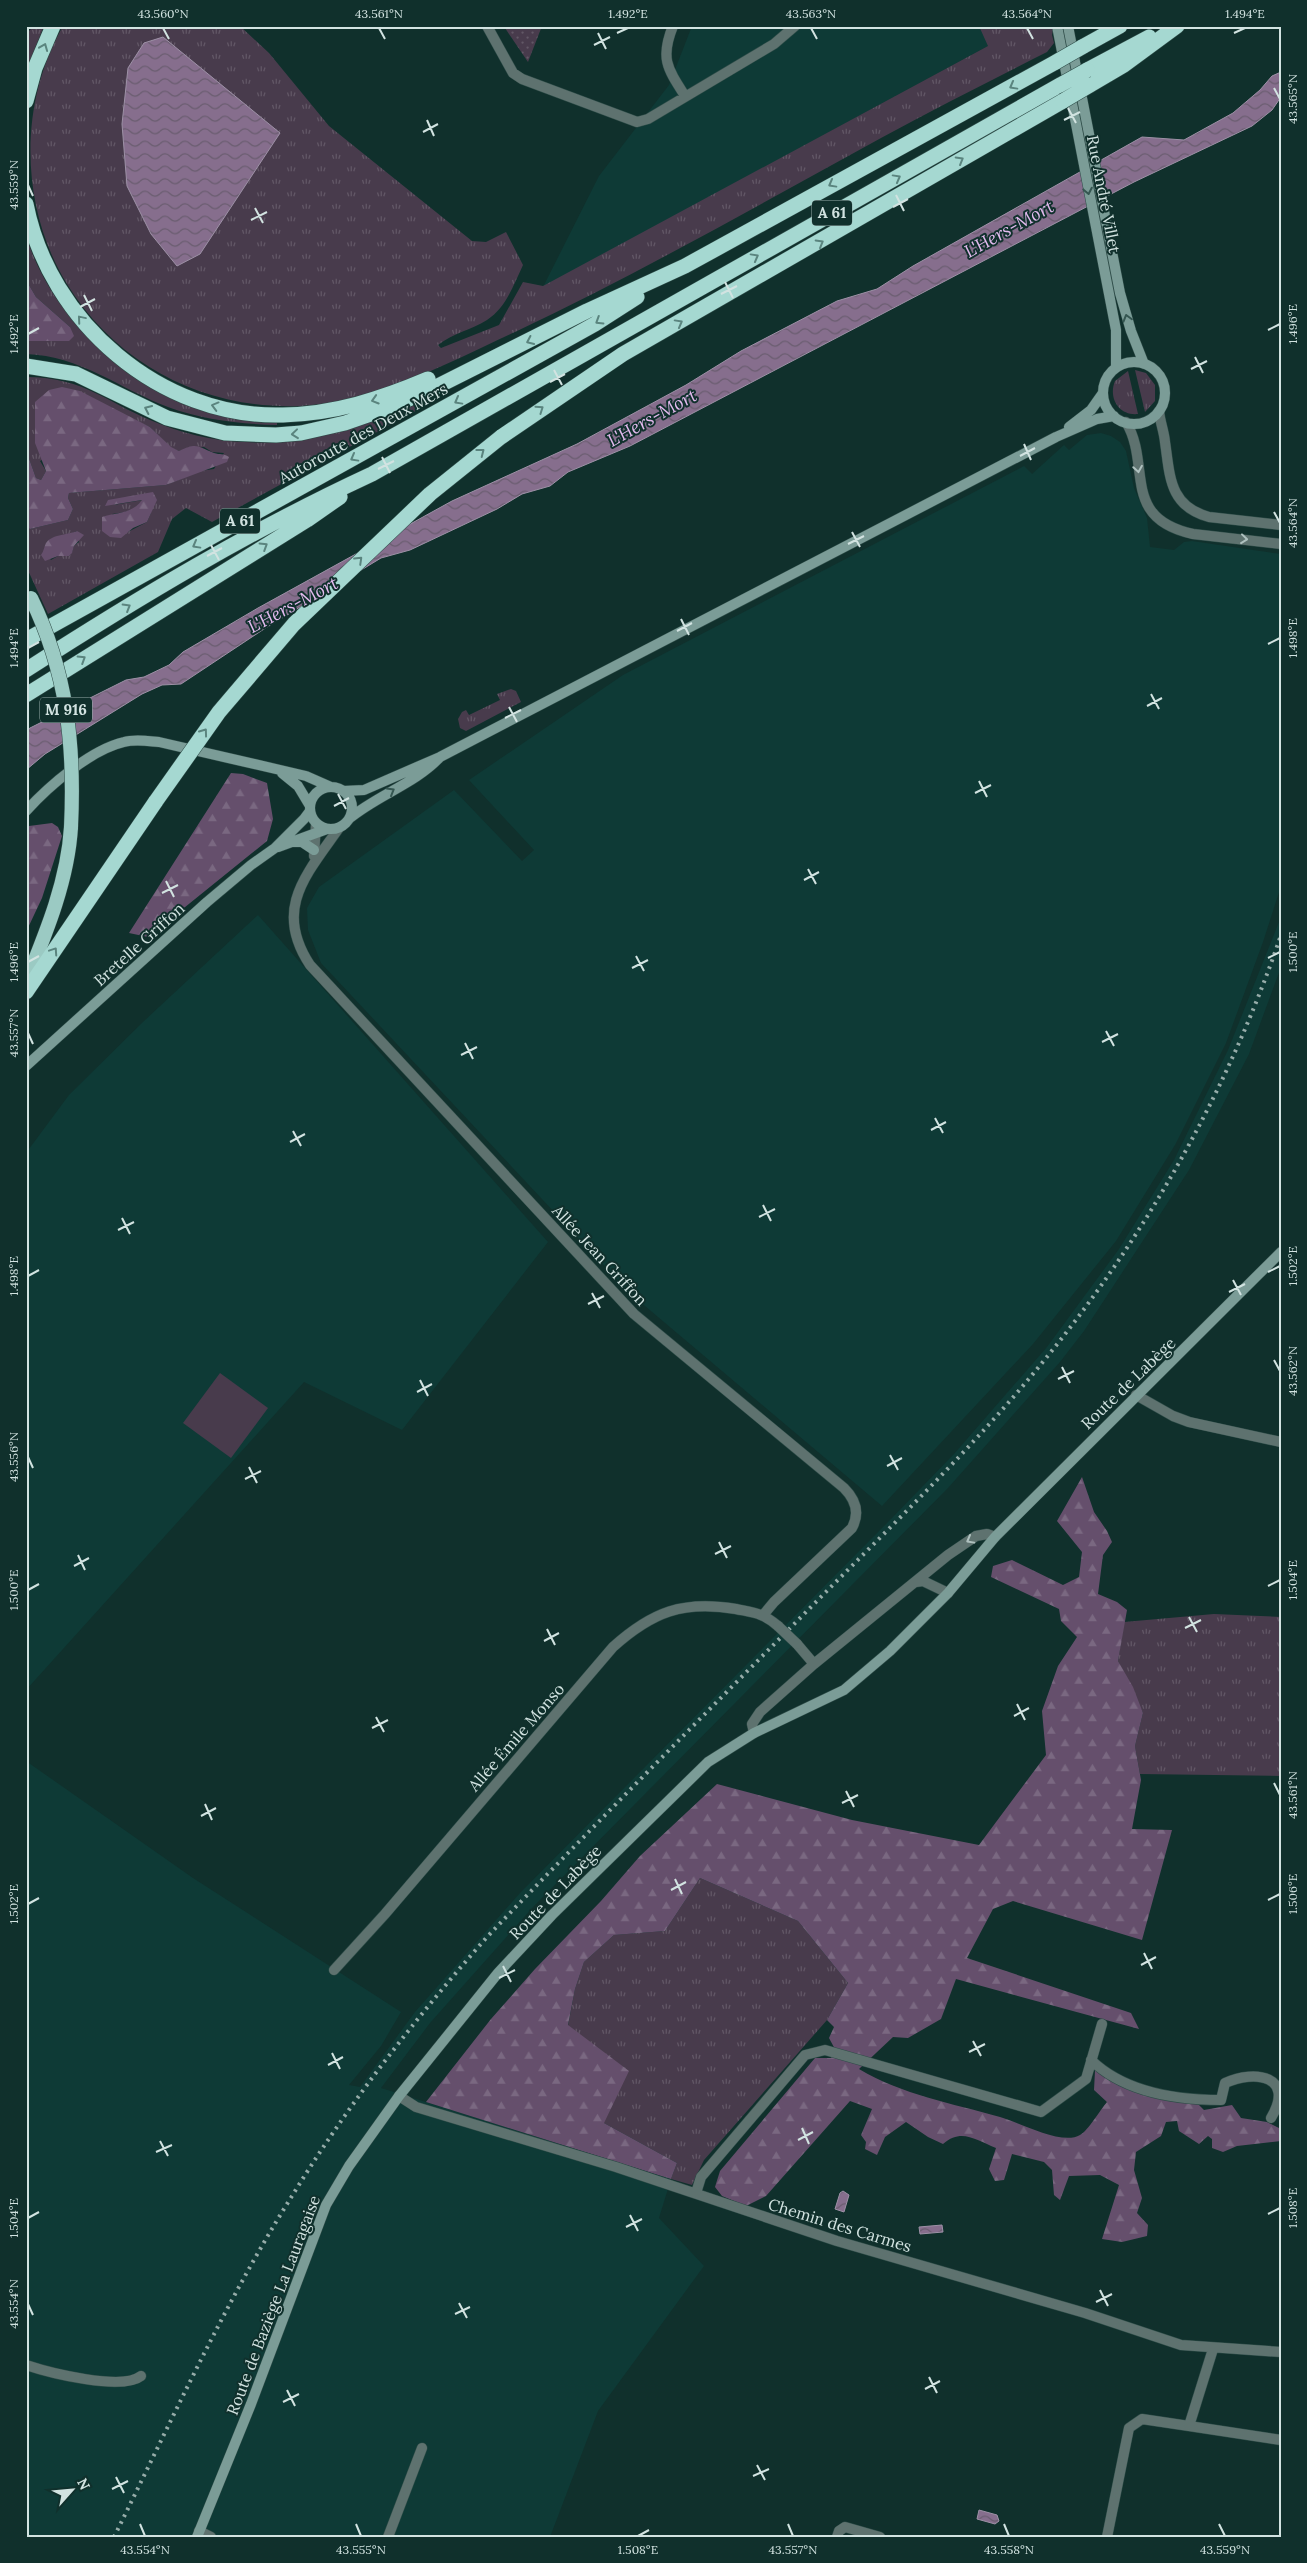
<svg xmlns="http://www.w3.org/2000/svg" width="1307" height="2563" font-family="Lora,serif">
  <defs>
    <pattern id="grass-tufts" width="24" height="20" patternUnits="userSpaceOnUse" patternTransform="scale(1.25)"><rect width="24" height="20" fill="#483b4c"/><path d="M3 7l-1-3M5 7V3M7 7l1-3M15 17l-1-3M17 17v-4M19 17l1-3" fill="none" stroke="#625766"/></pattern>
    <pattern id="forest-firs" width="22" height="20" patternUnits="userSpaceOnUse" patternTransform="scale(1.25)"><rect width="22" height="20" fill="#654f6c"/><path d="M5 1l3.5 6h-7zM16 11l3.5 6h-7z" fill="#7a6881"/></pattern>
    <pattern id="park-dots" width="8" height="8" patternUnits="userSpaceOnUse" patternTransform="scale(1.25)"><rect width="8" height="8" fill="#483b4c"/><path d="M2 2h.1M6 6h.1" fill="none" stroke="#625766" stroke-width="1.8" stroke-linecap="round"/></pattern>
    <pattern id="water-waves" width="16" height="10" patternUnits="userSpaceOnUse" patternTransform="scale(1.25)"><rect width="16" height="10" fill="#866e8d"/><path d="M0 5q4-4 8 0t8 0" fill="none" stroke="#6a5d70"/></pattern>
  </defs>
  <rect width="100%" height="100%" fill="#10302c"/>
  <path fill="#0e3a36" d="M692,26H1025L543,287L599,176L669,85Z
    M1101,433L1111,436L1120,442L1126,451L1134,488L1147,518L1150,547L1174,550L1184,542L1192,541L1281,554V886L1263,942L1226,1043L1175,1145L1116,1241L1033,1344L882,1506L632,1295L321,963L308,930L307,908L319,887L454,790L522,861L534,850L469,780L623,675L1024,466L1032,474L1064,445L1069,450L1087,435Z
    M258,915L548,1242L402,1430L304,1382L26,1690V1153L69,1095L144,1021Z
    M1281,917V967L1249,1054L1189,1170L1084,1331L1060,1362L948,1488L533,1907L430,2023L381,2088L671,2179L659,2218L704,2266L598,2411L550,2537H26V1761L193,1878L401,2012L381,2046L349,2085L360,2087L415,2012L520,1893L891,1519L954,1454L1047,1347L1119,1249L1174,1160L1228,1050Z"/>
  <path fill="url(#grass-tufts)" fill-rule="evenodd" d="M34,26H44L26,71V34Z
    M63,26H240L269,53L329,126L472,241L486,242L506,232L523,265C514,284 506,308 487,320C471,330 453,333 438,345L441,348L499,325L523,282L543,286L988,46L979,26H1054L1052,35L1054,43L1047,52C992,80 936,108 881,138C760,204 640,273 515,332C448,363 375,403 300,406C205,410 117,365 67,284C20,208 18,104 63,26Z
    M26,234C43,300 114,379 179,400C210,410 245,414 277,420V425C240,424 203,420 168,407C120,389 81,356 26,354V341H69L70,327L36,297L26,280Z
    M1135,370L1146,373L1155,385V401L1145,412Z
    M1128,371L1138,414C1119,416 1108,398 1115,381Z
    M26,377C86,377 109,405 160,424C255,461 341,437 431,398L432,402L212,522L186,508L172,519L158,552L48,614L26,566V527L30,529L68,520L73,509L68,498L69,493L166,485L200,471L214,469L224,453L212,452L204,447L179,451L171,448L150,427L123,415L40,461L46,471L41,480L36,478L26,450L29,410H26ZM153,493L151,513L147,522L128,532L112,514C126,512 135,511 143,500L113,505ZM77,531L79,542L74,546L72,552L69,556H58L51,560L44,550L47,542C57,536 66,536 77,531Z
    M511,689L516,691L521,702L466,731L460,728L458,719L462,712L466,710L469,715L500,700L497,694Z
    M1214,1614L1281,1617V1776L1140,1774L1135,1746L1143,1713L1118,1661L1124,1622Z
    M700,1878L798,1921L848,1983L827,2020L704,2160L692,2185L671,2179L677,2163L604,2123L568,2026L575,1989L584,1962L614,1935L665,1931Z"/>
  <path fill="url(#forest-firs)" d="M26,280L36,297L70,327L74,336L69,341H26Z
    M62,387L80,391L150,427L171,447L179,451C198,442 197,447 214,453C220,455 223,453 229,457L227,462L166,485L69,493L68,498L73,509L68,520L30,529L26,527V450L36,478L41,480L46,471L35,443V402L49,390Z
    M153,492L157,500L147,522L133,528L121,538L110,537L102,531V517C117,512 132,514 142,500L105,506L108,500Z
    M77,531L84,535L74,546L72,553L69,556H58L45,561L41,555C44,551 44,547 46,543C52,534 68,535 77,531Z
    M231,773L243,774L267,783L273,819L267,841L148,937L129,933Z
    M52,823L58,827L62,836L42,898L26,932V829L29,826Z
    M1082,1477L1094,1512L1107,1531L1112,1542L1103,1555L1098,1594L1117,1602L1127,1610L1118,1661L1133,1687L1143,1713L1135,1746L1141,1780L1132,1829L1172,1830L1142,1940L1013,1901L993,1909L967,1958L1131,2013L1139,2029L956,1979L941,2019L908,2038L893,2037L859,2069C903,2095 951,2103 1000,2117C1019,2122 1062,2146 1080,2135C1088,2131 1100,2110 1107,2102L1094,2090L1095,2071H1111L1146,2088L1191,2097L1204,2110L1232,2105L1241,2118L1267,2122L1281,2129V2141L1237,2146L1223,2152L1212,2148V2139L1208,2136L1199,2144L1179,2131L1177,2121L1166,2122L1161,2136L1136,2152L1134,2170L1142,2198L1137,2213L1148,2225L1147,2236L1122,2242L1102,2239L1119,2185L1100,2175L1069,2176L1060,2200L1054,2195L1052,2170L1044,2162L1012,2154L1004,2180L995,2181L989,2169L996,2148C975,2140 962,2128 943,2144L928,2137L906,2122L885,2137L877,2155L865,2149L866,2142L861,2135L872,2109L850,2101L766,2196L746,2206L722,2196L715,2187L720,2171L815,2058H831L836,2051L829,2038L834,2027L827,2020L848,1983L798,1921L700,1878L665,1931L614,1935L584,1962L575,1989L568,2025L629,2071L604,2123L677,2163L671,2179L426,2102L491,2019L535,1969L601,1901L640,1856L717,1784L852,1820L979,1845L1046,1755L1042,1711L1058,1666L1077,1637L1061,1621L1059,1609L991,1577L993,1566L1012,1560L1063,1585L1079,1577L1082,1552L1057,1521Z"/>
  <path fill="url(#park-dots)" d="M504,26H542L528,62L507,31Z"/>
  <path fill="#483b4c" d="M220,1373L268,1408L231,1458L183,1423Z"/>
  <path fill="url(#water-waves)" stroke="#9d91a6" d="M163,37L280,133L200,254L177,266L151,234L127,186L122,124L128,68L144,43Z
    M1281,72V97L1272,110L1252,126L1134,182L630,446L568,472L550,486L522,494L497,509L410,550L381,558L264,629L181,684L162,685L142,694L45,754L26,770V731L30,728L126,680L144,677L169,665L183,652L258,608L452,501L577,444L686,385L741,351L837,301L877,289L913,266L1142,137L1184,140L1233,113L1260,90L1272,76Z
    M843,2191L849,2195L844,2212L835,2209L840,2193Z
    M942,2225L943,2232L920,2234L919,2227Z
    M979,2510L997,2515L999,2521L995,2524L977,2519Z"/>
  <g fill="none" stroke-linecap="round" stroke-linejoin="round">
    <defs>
      <path id="minor" d="M487,26L513,73L522,79L637,122L648,119L774,44L795,26
        M673,26C660,58 667,68 685,96
        M339,828C306,875 273,909 310,965L634,1314L844,1488C856,1500 860,1513 852,1528L774,1602L764,1614
        M314,856L316,824
        M1136,1395L1173,1416L1189,1422L1281,1442
        M916,1582L923,1581L948,1593
        M797,1644L814,1664
        M754,1733L752,1724L760,1712L814,1664L948,1555L976,1536L987,1534L995,1537
        M334,1970L385,1914L613,1647C652,1612 683,1600 736,1609C755,1613 763,1613 778,1626
        M1091,2060C1124,2092 1177,2100 1221,2100L1225,2083C1255,2069 1296,2076 1271,2118
        M399,2096L416,2107L616,2167L837,2241L1085,2313L1181,2345L1281,2352
        M696,2193L701,2177L805,2055L825,2050L1041,2112L1086,2079L1102,2024
        M26,2365C50,2373 122,2391 141,2376
        M1189,2426L1281,2440
        M199,2531L211,2537
        M388,2537L422,2448
        M837,2537L839,2531L845,2527L880,2537
        M1107,2537L1129,2428L1142,2419L1189,2426L1213,2349"/>
      <path id="tertiary" d="M1159,411C1160,422 1164,431 1165,442C1170,476 1169,506 1209,517L1281,525
        M1126,422C1152,465 1120,518 1193,534L1281,544"/>
      <path id="secondary" d="M1057,26L1116,330V367
        M1068,26L1120,293L1131,331L1144,364
        M1103 393a31 31 0 1 1 62 0a31 31 0 1 1-62 0Z
        M1069,427L1091,410L1103,393
        M282,773L298,786L310,806
        M310 808a21 21 0 1 1 42 0a21 21 0 1 1-42 0Z
        M343,791L364,790L440,757L1056,437L1097,419L1114,416
        M26,811C49,786 90,750 124,742C135,739 147,741 159,742L306,776L331,787
        M350,818C378,795 416,783 440,757
        M294,842H302L314,850
        M278,847L327,829
        M26,1066L207,902L251,865L275,848L304,819L310,811
        M197,2537L251,2404L326,2205L349,2166L399,2096L498,1973L552,1915L708,1762L754,1733L844,1690L890,1651L948,1593L995,1537L1281,1252"/>
      <path id="trunk" d="M26,982C46,933 68,880 71,827"/>
      <path id="motorway" d="M1082,47L1120,26
        M1087,70L1149,37
        M1090,85L1124,65L1177,26
        M26,101L35,68L53,26
        M26,204C49,322 161,419 283,415C334,414 381,399 428,379
        M26,366L76,374L167,418L225,433L276,435L301,433L345,423L391,407L438,386L587,311L685,266L1056,62
        M501,437L623,354L1063,101
        M26,640L595,324L637,297
        M26,670C138,598 251,530 372,474L1060,85
        M26,695L307,520L340,497
        M26,992L156,801"/>
    </defs>
    <use href="#minor" stroke="#2f4d49" stroke-width="11"/>
    <use href="#tertiary" stroke="#2f4d49" stroke-width="11"/>
    <use href="#secondary" stroke="#2f4d49" stroke-width="11"/>
    <use href="#trunk" stroke="#2f4d49" stroke-width="15"/>
    <use href="#motorway" stroke="#2f4d49" stroke-width="16"/>
    <use href="#minor" stroke="#5e726f" stroke-width="10"/>
    <use href="#tertiary" stroke="#5e726f" stroke-width="10"/>
    <use href="#secondary" stroke="#7b9c97" stroke-width="10"/>
    <use href="#trunk" stroke="#9bcac3" stroke-width="14"/>
    <use href="#motorway" stroke="#a5d8d1" stroke-width="15"/>
    <path stroke="#96aca9" stroke-width="4" stroke-dasharray="2.5 5" stroke-linecap="butt" d="M114,2537C171,2422 224,2304 292,2196C349,2103 415,2019 487,1937C593,1826 702,1717 810,1608C889,1528 971,1450 1042,1363C1146,1236 1228,1091 1281,935"/>
    <defs>
      <path id="minor-bridge" d="M778,1626L797,1644"/>
      <path id="trunk-bridge" d="M31,598C67,672 75,745 71,827"/>
      <path id="motorway-bridge" d="M1056,62L1082,47
        M1060,85L1087,70
        M1063,101L1090,85
        M156,801L219,712L294,624L430,494L501,437"/>
    </defs>
    <use href="#minor-bridge" stroke="#2f4d49" stroke-width="11" stroke-linecap="butt"/>
    <use href="#trunk-bridge" stroke="#2f4d49" stroke-width="15" stroke-linecap="butt"/>
    <use href="#motorway-bridge" stroke="#2f4d49" stroke-width="16" stroke-linecap="butt"/>
    <use href="#minor-bridge" stroke="#5e726f" stroke-width="10"/>
    <use href="#trunk-bridge" stroke="#9bcac3" stroke-width="14"/>
    <use href="#motorway-bridge" stroke="#a5d8d1" stroke-width="15"/>
  </g>
  <defs><path id="oneway-chevron" d="M-2-3.5L2.5 0L-2 3.5" fill="none" stroke-width="1.6" stroke-linecap="round" stroke-linejoin="round" transform="scale(1.25)"/></defs>
  <g stroke="#5a847e">
    <use href="#oneway-chevron" transform="translate(44 47) rotate(-68)"/>
    <use href="#oneway-chevron" transform="translate(1013 86) rotate(151)"/>
    <use href="#oneway-chevron" transform="translate(960 160) rotate(-30)"/>
    <use href="#oneway-chevron" transform="translate(897 178) rotate(-29)"/>
    <use href="#oneway-chevron" transform="translate(832 184) rotate(151)"/>
    <use href="#oneway-chevron" transform="translate(820 243) rotate(-30)"/>
    <use href="#oneway-chevron" transform="translate(755 257) rotate(-29)"/>
    <use href="#oneway-chevron" transform="translate(81 319) rotate(-130)"/>
    <use href="#oneway-chevron" transform="translate(599 321) rotate(148)"/>
    <use href="#oneway-chevron" transform="translate(679 323) rotate(-29)"/>
    <use href="#oneway-chevron" transform="translate(530 341) rotate(155)"/>
    <use href="#oneway-chevron" transform="translate(375 400) rotate(163)"/>
    <use href="#oneway-chevron" transform="translate(458 401) rotate(151)"/>
    <use href="#oneway-chevron" transform="translate(215 406) rotate(-165)"/>
    <use href="#oneway-chevron" transform="translate(148 409) rotate(-155)"/>
    <use href="#oneway-chevron" transform="translate(540 409) rotate(-35)"/>
    <use href="#oneway-chevron" transform="translate(295 434) rotate(174)"/>
    <use href="#oneway-chevron" transform="translate(481 452) rotate(-38)"/>
    <use href="#oneway-chevron" transform="translate(354 458) rotate(151)"/>
    <use href="#oneway-chevron" transform="translate(196 545) rotate(151)"/>
    <use href="#oneway-chevron" transform="translate(264 546) rotate(-32)"/>
    <use href="#oneway-chevron" transform="translate(359 560) rotate(-44)"/>
    <use href="#oneway-chevron" transform="translate(127 607) rotate(-31)"/>
    <use href="#oneway-chevron" transform="translate(82 659) rotate(-32)"/>
    <use href="#oneway-chevron" transform="translate(204 732) rotate(-54)"/>
    <use href="#oneway-chevron" transform="translate(54 951) rotate(-56)"/>
  </g>
  <g stroke="#355651">
    <use href="#oneway-chevron" transform="translate(1088 191) rotate(79)"/>
    <use href="#oneway-chevron" transform="translate(1127 318) rotate(-106)"/>
    <use href="#oneway-chevron" transform="translate(391 791) rotate(-30)"/>
  </g>
  <g stroke="#afc1bf">
    <use href="#oneway-chevron" transform="translate(1138 469) rotate(81)"/>
    <use href="#oneway-chevron" transform="translate(1244 539) rotate(6)"/>
    <use href="#oneway-chevron" transform="translate(970 1540) rotate(151)"/>
  </g>
  <path fill="none" stroke="#d2e3e1" stroke-width="2" d="M163,28L169,39M379,28L385,39M811,28L817,39M1027,28L1033,39M598,33L606,49M617,33L628,28M1234,33L1245,28M594,45L610,37M1274,88L1280,99M1068,108L1076,123M427,120L434,136M1064,120L1080,112M423,132L438,124M28,185L33,196M896,195L904,211M893,207L908,199M255,208L263,223M251,220L267,212M725,282L733,298M721,294L737,286M84,295L92,311M80,307L95,299M1268,330L1280,324M28,334L39,328M1195,357L1203,373M1191,369L1207,361M554,370L562,385M550,382L565,374M1024,444L1031,460M1020,456L1035,448M382,457L390,473M378,469L394,461M1274,512L1280,523M852,532L860,547M848,544L864,536M211,545L219,560M207,556L222,548M681,619L689,635M677,631L692,623M1268,644L1280,638M28,648L39,642M1151,694L1159,709M1147,706L1162,698M509,707L517,722M505,718L521,710M979,781L987,797M975,793L991,785M338,794L346,809M334,806L349,798M808,869L816,884M804,880L819,872M166,881L174,897M162,893L178,885M636,956L644,971M1268,958L1280,952M28,962L39,956M632,968L648,960M1106,1031L1114,1046M28,1033L33,1044M1102,1042L1118,1034M465,1043L473,1059M461,1055L477,1047M935,1118L943,1133M931,1130L946,1122M293,1131L301,1146M290,1142L305,1134M763,1205L771,1221M759,1217L775,1209M122,1218L130,1234M118,1230L134,1222M1268,1272L1280,1266M28,1276L39,1270M1233,1280L1241,1295M1229,1292L1245,1284M592,1293L600,1308M588,1304L604,1296M1274,1360L1280,1371M1062,1367L1070,1383M1058,1379L1074,1371M420,1380L428,1396M417,1392L432,1384M890,1455L898,1470M28,1457L33,1468M887,1466L902,1458M249,1467L257,1483M245,1479L261,1471M719,1542L727,1558M715,1554L731,1546M78,1555L85,1570M74,1566L89,1558M1268,1586L1280,1580M28,1590L39,1584M1189,1617L1197,1632M1185,1628L1201,1620M547,1629L555,1645M544,1641L559,1633M1017,1704L1025,1720M1014,1716L1029,1708M376,1717L384,1732M372,1728L388,1720M1274,1783L1280,1795M846,1791L854,1807M842,1803L858,1795M205,1804L212,1820M201,1816L216,1808M675,1879L682,1894M671,1890L686,1882M1268,1900L1280,1894M28,1904L39,1898M1144,1953L1152,1969M1141,1965L1156,1957M503,1966L511,1982M499,1978L515,1970M973,2041L981,2056M969,2052L985,2044M332,2053L340,2069M328,2065L343,2057M802,2128L809,2144M798,2140L813,2132M160,2141L168,2156M156,2152L172,2145M1268,2214L1280,2208M630,2215L638,2231M28,2218L39,2212M626,2227L642,2219M1100,2290L1108,2306M1096,2302L1112,2294M459,2303L467,2318M28,2304L33,2315M455,2314L470,2307M929,2377L937,2393M925,2389L940,2381M287,2390L295,2406M283,2402L299,2394M757,2465L765,2480M753,2476L769,2469M116,2477L124,2493M112,2489L128,2481M140,2524L145,2536M356,2524L361,2536M788,2524L793,2536M1004,2524L1009,2536M1219,2524L1225,2536M638,2536L649,2530"/>
  <g text-anchor="middle" stroke-width="4" stroke-linejoin="round" paint-order="stroke">
    <g fill="#10302c" stroke="#98adab" stroke-width="1">
      <rect x="812" y="200.5" width="40" height="25" rx="4"/>
      <rect x="220" y="508.5" width="40" height="25" rx="4"/>
      <rect x="40" y="697.5" width="52" height="25" rx="4"/>
    </g>
    <g font-size="15" font-weight="bold" fill="#d2e3e1">
      <text x="832" y="218">A 61</text>
      <text x="240" y="526">A 61</text>
      <text x="66" y="715">M 916</text>
    </g>
    <g font-size="16" fill="#d2e3e1" stroke="#10302c">
      <text transform="translate(1104 194) rotate(79)" y="6">Rue André Villet</text>
      <text transform="translate(363 433) rotate(-29)" y="6">Autoroute des Deux Mers</text>
      <text transform="translate(139 944) rotate(-42)" y="6">Bretelle Griffon</text>
      <text transform="translate(600 1255) rotate(47)" y="6">Allée Jean Griffon</text>
      <text transform="translate(1128 1383) rotate(-44)" y="6">Route de Labège</text>
      <text transform="translate(516 1737) rotate(-49)" y="6">Allée Émile Monso</text>
      <text transform="translate(555 1892) rotate(-46)" y="6">Route de Labège</text>
      <text transform="translate(840 2225) rotate(17)" y="6">Chemin des Carmes</text>
      <text transform="translate(273 2305) rotate(-69)" y="6">Route de Baziège La Lauragaise</text>
    </g>
    <g font-size="18" font-style="italic" fill="#e3baee" stroke="#10302c">
      <text transform="translate(1009 229) rotate(-29)" y="6">L'Hers-Mort</text>
      <text transform="translate(652 418) rotate(-29)" y="6">L'Hers-Mort</text>
      <text transform="translate(293 605) rotate(-28)" y="6">L'Hers-Mort</text>
    </g>
  </g>
  <rect width="1307" height="2563" fill="none" stroke="#10302c" stroke-width="55"/>
  <g transform="translate(72 2490) rotate(63)" stroke="#10302c" stroke-width="4" paint-order="stroke">
  <path d="M0-4L9 19L0 12L-9 19Z" fill="#d2e3e1"/>
  <text y="-8" font-size="14" font-weight="bold" text-anchor="middle" fill="#d2e3e1">N</text>
  </g>
  <rect x="28" y="28" width="1252" height="2508" fill="none" stroke="#d2e3e1" stroke-width="2"/>
  <g font-size="12" text-anchor="middle" fill="#d2e3e1">
    <text x="163" y="18">43.560°N</text>
    <text x="379" y="18">43.561°N</text>
    <text x="628" y="18">1.492°E</text>
    <text x="811" y="18">43.563°N</text>
    <text x="1027" y="18">43.564°N</text>
    <text x="1245" y="18">1.494°E</text>
    <text transform="translate(1293 99) rotate(-90)" y="4">43.565°N</text>
    <text transform="translate(14 185) rotate(-90)" y="4">43.559°N</text>
    <text transform="translate(1293 324) rotate(-90)" y="4">1.496°E</text>
    <text transform="translate(14 334) rotate(-90)" y="4">1.492°E</text>
    <text transform="translate(1293 523) rotate(-90)" y="4">43.564°N</text>
    <text transform="translate(1293 638) rotate(-90)" y="4">1.498°E</text>
    <text transform="translate(14 648) rotate(-90)" y="4">1.494°E</text>
    <text transform="translate(1293 952) rotate(-90)" y="4">1.500°E</text>
    <text transform="translate(14 962) rotate(-90)" y="4">1.496°E</text>
    <text transform="translate(14 1033) rotate(-90)" y="4">43.557°N</text>
    <text transform="translate(1293 1266) rotate(-90)" y="4">1.502°E</text>
    <text transform="translate(14 1276) rotate(-90)" y="4">1.498°E</text>
    <text transform="translate(1293 1371) rotate(-90)" y="4">43.562°N</text>
    <text transform="translate(14 1457) rotate(-90)" y="4">43.556°N</text>
    <text transform="translate(1293 1580) rotate(-90)" y="4">1.504°E</text>
    <text transform="translate(14 1590) rotate(-90)" y="4">1.500°E</text>
    <text transform="translate(1293 1795) rotate(-90)" y="4">43.561°N</text>
    <text transform="translate(1293 1894) rotate(-90)" y="4">1.506°E</text>
    <text transform="translate(14 1904) rotate(-90)" y="4">1.502°E</text>
    <text transform="translate(1293 2208) rotate(-90)" y="4">1.508°E</text>
    <text transform="translate(14 2218) rotate(-90)" y="4">1.504°E</text>
    <text transform="translate(14 2304) rotate(-90)" y="4">43.554°N</text>
    <text x="145" y="2554">43.554°N</text>
    <text x="361" y="2554">43.555°N</text>
    <text x="638" y="2554">1.508°E</text>
    <text x="793" y="2554">43.557°N</text>
    <text x="1009" y="2554">43.558°N</text>
    <text x="1225" y="2554">43.559°N</text>
  </g>
</svg>
